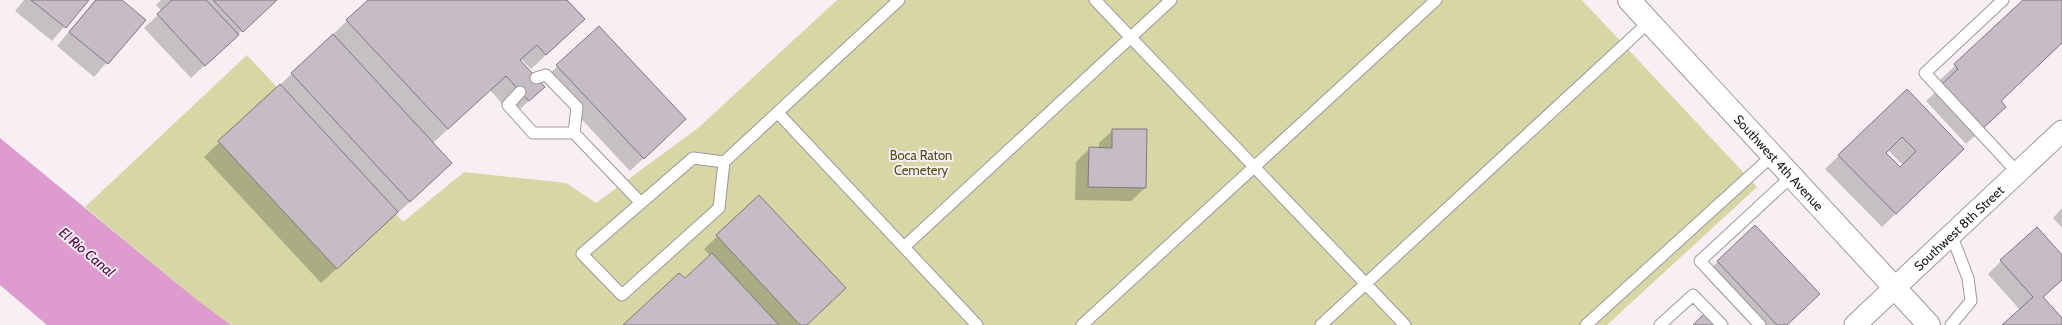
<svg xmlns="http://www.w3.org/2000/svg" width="2062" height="325" font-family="Cabin,sans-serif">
  <rect width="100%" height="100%" fill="#f8eff5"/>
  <path fill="#d6d7a4" d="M837,0H1582L1757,187L1607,325H231L196,299L85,207L247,55L403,222L464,172L566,183L596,203L698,128Z"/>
  <path fill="#dd9ccd" d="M0,138L196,299L231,325H47L0,285Z"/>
  <path fill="#0003" fill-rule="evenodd" d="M24,0H87L52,41L15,11Z
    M95,0H121L144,20L94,77L57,46Z
    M161,0H275L191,78L144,28L162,11L156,5Z
    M369,0H566L569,34L531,69L521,59L519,61L543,87L513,116L490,90L433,143L436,178L321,283L204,157Z
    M2024,0H2062V43L2000,101L1990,122L1966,144L1926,101L1944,84L1940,80Z
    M599,27L671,132L630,171L544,79Z
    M1906,90L1949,162L1882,227L1825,169ZM1888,150L1903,165L1900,168L1885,153Z
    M1113,130L1145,188L1131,201L1075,200L1076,162L1090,148L1099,149V143Z
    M759,197L806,325H625L685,280L710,256L704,249Z
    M2062,208V228L2053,218Z
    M2062,257V280L2042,298L2062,320V325H2004L2020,310L1988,274L2001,261Z
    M1718,261L1819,294L1787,325H1751L1704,275Z"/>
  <path fill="#c5bdc3" stroke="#7f777d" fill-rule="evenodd" d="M31,0H89L66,28Z
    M96,0H122L146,20L108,64L69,32Z
    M172,0H206L239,35L205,66L157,14Z
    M213,0H277L243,32Z
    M368,0H567L585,19L546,55L537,45L520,60L545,87L529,101L506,76L448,129L346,20Z
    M2023,0H2062V43L2001,101L2006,107L1981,130L1940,86L1958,69L1954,64Z
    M599,26L686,119L644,159L556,65Z
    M333,34L452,163L410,202L291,73Z
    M280,84L398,212L337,269L218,141Z
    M1907,89L1964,149L1896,214L1838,155ZM1902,137L1916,151L1900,167L1886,153Z
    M1112,129H1147L1146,188L1088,187L1089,147L1112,148Z
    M759,195L846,288L807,325H800L716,235Z
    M1755,225L1820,294L1787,325H1777L1717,261Z
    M2037,227L2062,255V280L2043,297L2062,318V325H2002L2033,297L2000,260Z
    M712,253L779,325H623L679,273L685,278Z
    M1704,314L1714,325H1693Z"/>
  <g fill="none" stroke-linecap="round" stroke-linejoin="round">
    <defs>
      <path id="lane" d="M1095,0L1405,325
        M2003,0L1925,73L2017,172
        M536,78L546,75L577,107L574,133L640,202
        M520,92L508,105L533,133H574
        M778,113L977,325
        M693,158L724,162L719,208L622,295L582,254Z
        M724,162L899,0
        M904,247L1171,0
        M1082,325L1436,0
        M1321,325L1649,22
        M1586,325L1773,155
        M1660,325L1693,295L1722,325
        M1760,325L1700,261L1792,176
        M1951,325L1971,301L1968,278L1951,234"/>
      <g id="street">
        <path id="s1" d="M1855,325L2062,131"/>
      </g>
      <g id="secondary">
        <path id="s2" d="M1629,0L1929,325"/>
      </g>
    </defs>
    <use href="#lane" stroke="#9f979d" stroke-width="13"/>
    <use href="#street" stroke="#9f979d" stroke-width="23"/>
    <use href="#secondary" stroke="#9f979d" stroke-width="24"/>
    <use href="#lane" stroke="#fff" stroke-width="11"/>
    <use href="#street" stroke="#fff" stroke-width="21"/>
    <use href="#secondary" stroke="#fff" stroke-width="22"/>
  </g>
  <g text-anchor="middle" stroke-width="4" stroke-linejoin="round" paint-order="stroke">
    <g font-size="13" fill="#515015" stroke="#f8eff5">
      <text x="921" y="160">Boca Raton<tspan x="921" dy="15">Cemetery</tspan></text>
    </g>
    <g font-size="13" fill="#232022" stroke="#f8eff5">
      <text dy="5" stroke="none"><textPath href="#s2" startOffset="221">Southwest 4th Avenue</textPath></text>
      <text dy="5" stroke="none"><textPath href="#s1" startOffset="142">Southwest 8th Street</textPath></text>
    </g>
    <g font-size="14" font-style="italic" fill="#500045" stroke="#f8eff5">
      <text transform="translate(87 252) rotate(40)" y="5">El Rio Canal</text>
    </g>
  </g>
</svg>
